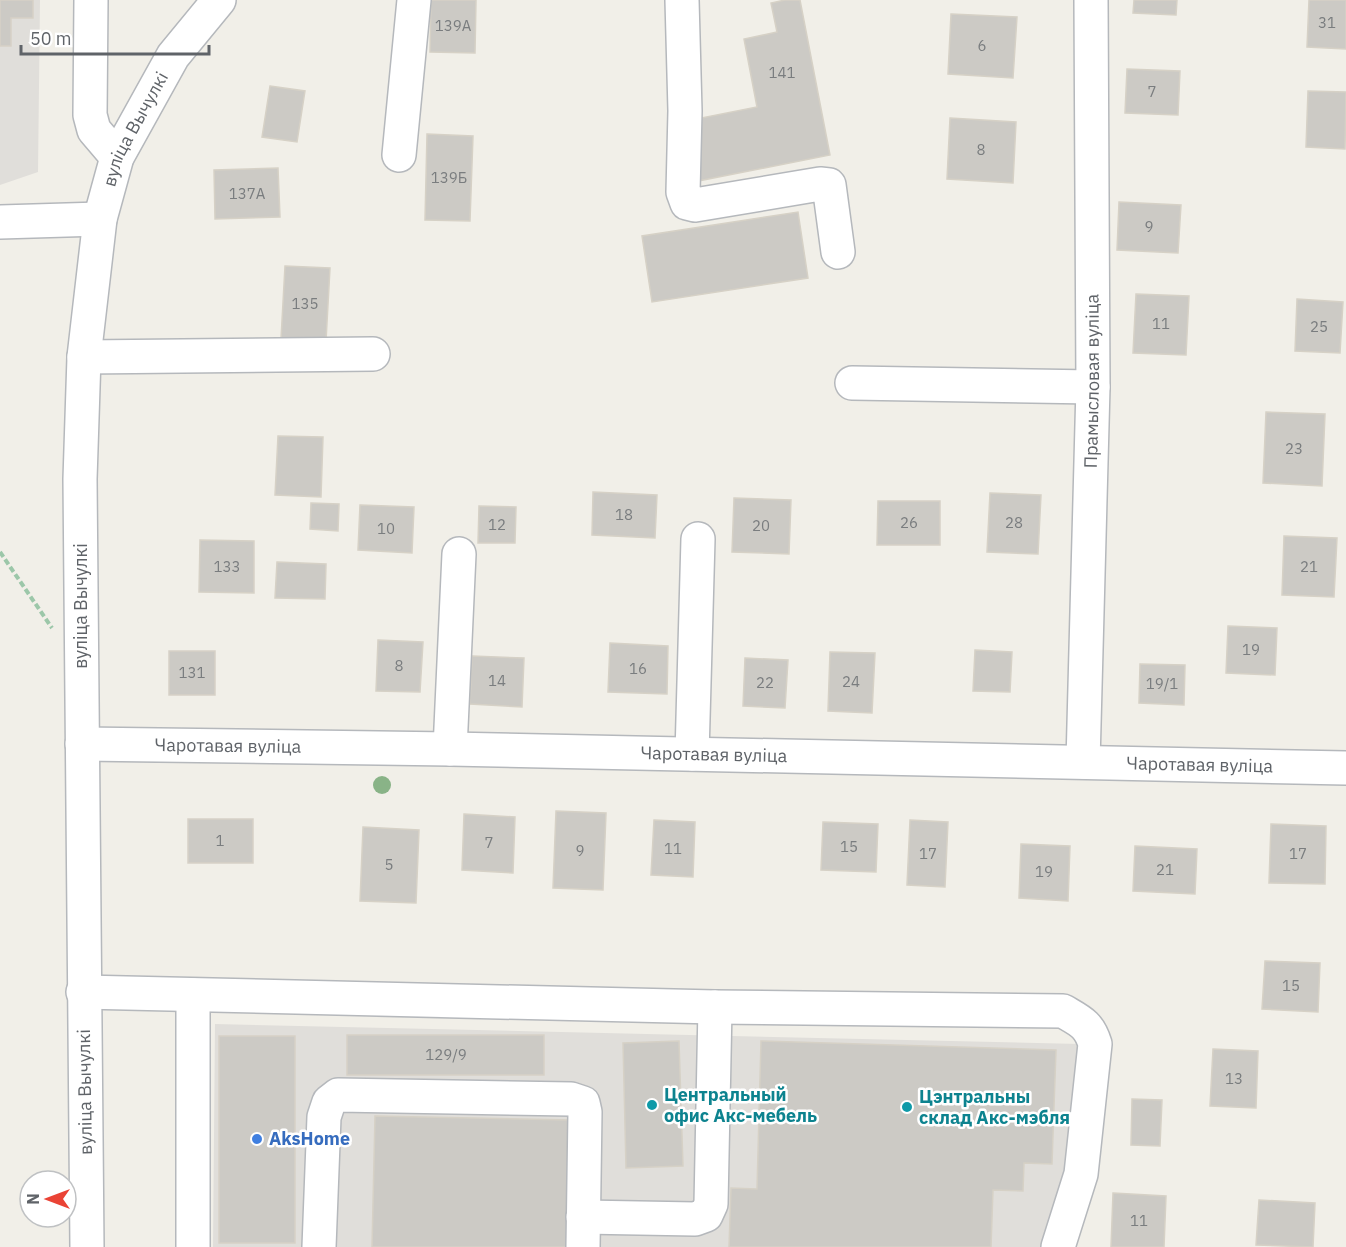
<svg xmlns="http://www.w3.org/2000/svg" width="1346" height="1247" font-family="'IBM Plex Sans',sans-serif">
  <rect width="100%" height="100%" fill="#f1efe8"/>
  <path fill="#e0deda" d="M0,0H40L38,172L0,185Z
    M215,1024L1080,1044L1068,1247H213Z"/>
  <path fill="#cccac5" stroke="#d6d1c6" stroke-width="1.5" d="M0,0H33V18H11V46H0Z
    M431,0H476L475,53L430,52Z
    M785,0H800L830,155L698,181L686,121L757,107L744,39L777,32L771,3Z
    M1134,0H1177L1176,15L1133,13Z
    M1309,0H1346V49L1307,47Z
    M951,14L1017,17L1013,78L948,74Z
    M1127,69L1180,71L1178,115L1125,113Z
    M270,86L305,91L297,142L262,137Z
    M1308,91L1346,92L1345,149L1306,147Z
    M950,118L1016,122L1013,183L947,179Z
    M427,134L473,136L470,221L425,220Z
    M278,168L280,217L215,219L214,170Z
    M1119,202L1181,205L1178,253L1117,250Z
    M798,212L808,278L652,302L642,236Z
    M285,266L330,268L326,341L281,339Z
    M1136,294L1189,296L1186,355L1133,353Z
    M1297,299L1343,302L1340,353L1295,351Z
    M1266,412L1325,414L1322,486L1263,483Z
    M278,436L323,437L321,497L275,495Z
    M593,492L657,495L655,538L592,535Z
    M990,493L1041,495L1038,554L987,552Z
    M734,498L791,500L789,554L732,552Z
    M878,501H940V545H877Z
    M311,503L339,504L338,531L310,529Z
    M360,505L414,507L412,553L358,550Z
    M479,506L516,507L515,543H478Z
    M1284,536L1337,538L1334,597L1282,595Z
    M200,540L254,541V593L199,592Z
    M277,562L326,564L325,599L275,598Z
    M1228,626L1277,628L1275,675L1226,673Z
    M378,640L423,642L420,692L376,691Z
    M610,643L668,646L667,694L608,692Z
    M975,650L1012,652L1010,692L973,691Z
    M169,651H215V695H169Z
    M830,652L875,653L872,713L828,711Z
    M472,656L524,658L522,707L470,704Z
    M745,658L788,660L785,708L743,706Z
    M1140,664L1185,665L1184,705L1139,703Z
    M556,811L606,813L603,890L553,888Z
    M464,814L515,817L513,873L462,870Z
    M188,819H253V863H188Z
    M654,820L695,822L693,877L651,875Z
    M910,820L948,822L945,887L907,885Z
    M823,822L878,824L876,872L821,870Z
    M1271,824L1326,826L1325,884L1269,883Z
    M363,827L419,830L416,903L360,901Z
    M1021,844L1070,846L1068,901L1019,898Z
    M1135,846L1197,849L1195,894L1133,891Z
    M1265,961L1320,963L1318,1012L1262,1009Z
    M347,1035H544V1075H347Z
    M219,1036H295V1243H219Z
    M679,1041L683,1166L626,1168L623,1043Z
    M761,1041L1056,1050L1052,1164L1024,1163L1023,1191L993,1190L991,1247H729L731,1188L757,1189Z
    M1213,1049L1258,1051L1256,1108L1210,1106Z
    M1132,1099L1162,1100L1160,1146L1131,1145Z
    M375,1116L571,1120L568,1247H372Z
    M1113,1193L1166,1196L1164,1247H1111Z
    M1259,1200L1315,1203L1313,1247L1256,1245Z"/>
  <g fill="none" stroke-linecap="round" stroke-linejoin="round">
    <defs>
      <g id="minor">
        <path d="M91,0L90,115L94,130L117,157"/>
        <path d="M682,0L685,111L683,192L687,203L695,205L820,184L829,185L838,252"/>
        <path d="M399,155L414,0"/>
        <path d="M0,222L100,219"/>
        <path d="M84,357L373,354"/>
        <path d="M852,383L1093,387"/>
        <path id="s1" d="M82,744L450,749L1346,768"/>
        <path d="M450,749L459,554"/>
        <path d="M692,754L698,539"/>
        <path id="s2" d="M1083,762L1093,387L1091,0"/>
        <path d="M83,992L715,1007L1063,1011C1080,1021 1089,1024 1095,1044L1081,1174L1058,1247"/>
        <path d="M193,995V1247"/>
        <path d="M583,1217L695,1219L706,1215L711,1204L715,1007"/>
        <path id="s3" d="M87,1247L80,479L84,357L100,219L117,157L173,56L219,0"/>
        <path d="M319,1247L324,1117L329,1102L338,1095L571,1099L583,1103L585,1112L583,1247"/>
      </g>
    </defs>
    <use href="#minor" stroke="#b5b8bc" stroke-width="36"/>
    <path stroke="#9cc7a9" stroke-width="4" stroke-dasharray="6 3" stroke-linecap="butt" d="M0,552L52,628"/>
    <use href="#minor" stroke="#fff" stroke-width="33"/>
  </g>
  <circle fill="#89b387" cx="382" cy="785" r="9"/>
  <g fill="#0f9aa8" stroke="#fff" stroke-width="2">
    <circle cx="652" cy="1105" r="6"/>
    <circle cx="907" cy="1107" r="6"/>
  </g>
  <circle fill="#3f7fe0" stroke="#fff" stroke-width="2" cx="257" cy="1139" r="6"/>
  <g text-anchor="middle" stroke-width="5" stroke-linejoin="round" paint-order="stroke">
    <g font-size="15" fill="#7a7d7f">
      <text x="1327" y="28">31</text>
      <text x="453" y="31">139А</text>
      <text x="982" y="51">6</text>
      <text x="782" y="78">141</text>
      <text x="1152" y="97">7</text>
      <text x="981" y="155">8</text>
      <text x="449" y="183">139Б</text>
      <text x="247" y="199">137А</text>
      <text x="1149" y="232">9</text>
      <text x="305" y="309">135</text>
      <text x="1161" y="329">11</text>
      <text x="1319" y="332">25</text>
      <text x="1294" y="454">23</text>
      <text x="624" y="520">18</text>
      <text x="909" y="528">26</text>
      <text x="1014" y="528">28</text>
      <text x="497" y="530">12</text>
      <text x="761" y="531">20</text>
      <text x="386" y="534">10</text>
      <text x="227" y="572">133</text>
      <text x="1309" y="572">21</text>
      <text x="1251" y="655">19</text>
      <text x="399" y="671">8</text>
      <text x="638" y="674">16</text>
      <text x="192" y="678">131</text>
      <text x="497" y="686">14</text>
      <text x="851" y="687">24</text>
      <text x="765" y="688">22</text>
      <text x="1162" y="689">19/1</text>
      <text x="220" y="846">1</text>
      <text x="489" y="848">7</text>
      <text x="849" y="852">15</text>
      <text x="673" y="854">11</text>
      <text x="580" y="856">9</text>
      <text x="928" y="859">17</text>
      <text x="1298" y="859">17</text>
      <text x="389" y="870">5</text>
      <text x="1165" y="875">21</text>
      <text x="1044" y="877">19</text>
      <text x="1291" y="991">15</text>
      <text x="446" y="1060">129/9</text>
      <text x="1234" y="1084">13</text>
      <text x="1139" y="1226">11</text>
    </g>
    <g font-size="18" fill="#5f6368" stroke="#fff">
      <text dy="6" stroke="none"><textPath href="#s3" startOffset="1126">вуліца Вычулкі</textPath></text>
      <text dy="6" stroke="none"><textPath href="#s2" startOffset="381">Прамысловая вуліца</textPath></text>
      <text transform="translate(81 606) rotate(-90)" y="6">вуліца Вычулкі</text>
      <text dy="6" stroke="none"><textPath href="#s1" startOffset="146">Чаротавая вуліца</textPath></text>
      <text dy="6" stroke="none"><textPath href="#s1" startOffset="632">Чаротавая вуліца</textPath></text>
      <text dy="6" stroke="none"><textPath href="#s1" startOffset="1118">Чаротавая вуліца</textPath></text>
      <text transform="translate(85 1092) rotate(-91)" y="6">вуліца Вычулкі</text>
    </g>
    <g font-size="18" font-weight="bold" fill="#0d838f" stroke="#fff" text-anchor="start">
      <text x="664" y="1101">Центральный<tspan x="664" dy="21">офис Акс-мебель</tspan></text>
      <text x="919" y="1103">Цэнтральны<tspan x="919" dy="21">склад Акс-мэбля</tspan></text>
    </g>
    <g font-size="18" font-weight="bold" fill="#366cbe" stroke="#fff" text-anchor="start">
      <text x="269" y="1145">AksHome</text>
    </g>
  </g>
  <g transform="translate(48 1199) rotate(270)"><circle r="28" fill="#ffffff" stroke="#bfc1c3" stroke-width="1.5"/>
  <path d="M0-4.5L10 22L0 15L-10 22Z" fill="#ea4335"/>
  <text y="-9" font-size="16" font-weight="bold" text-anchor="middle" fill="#5f6368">N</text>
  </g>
  <path d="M21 45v9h188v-9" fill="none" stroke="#5f6368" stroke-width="3"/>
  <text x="30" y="45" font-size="18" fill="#5f6368" stroke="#ffffff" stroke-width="4.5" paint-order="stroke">50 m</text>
</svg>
